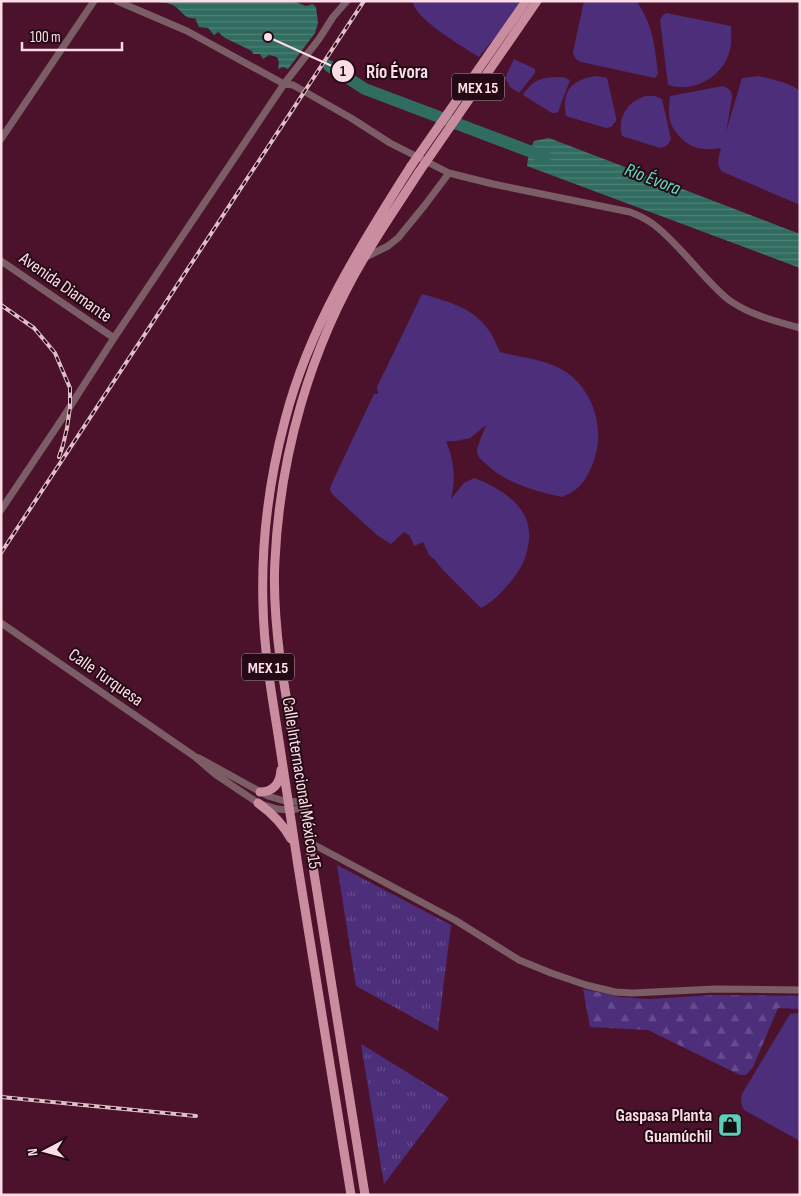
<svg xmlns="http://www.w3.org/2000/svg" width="801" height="1196" font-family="'Sofia Sans Condensed',sans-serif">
  <defs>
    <pattern id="grass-tufts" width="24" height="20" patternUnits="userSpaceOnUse" patternTransform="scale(1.25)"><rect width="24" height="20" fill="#4c2e7a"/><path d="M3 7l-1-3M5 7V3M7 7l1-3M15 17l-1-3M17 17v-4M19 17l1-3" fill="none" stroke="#674c8d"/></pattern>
    <pattern id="forest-firs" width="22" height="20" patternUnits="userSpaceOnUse" patternTransform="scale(1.25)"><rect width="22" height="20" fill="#4c2e7a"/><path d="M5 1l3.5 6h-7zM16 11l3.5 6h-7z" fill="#674c8d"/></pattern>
    <pattern id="water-rules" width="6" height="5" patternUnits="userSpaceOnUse" patternTransform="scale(1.25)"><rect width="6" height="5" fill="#316c60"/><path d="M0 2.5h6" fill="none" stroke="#508077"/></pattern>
  </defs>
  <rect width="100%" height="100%" fill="#4d122b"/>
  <path fill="url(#grass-tufts)" d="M337,865L451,925L438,1031L356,986Z
    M361,1044L449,1098L384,1184Z"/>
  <path fill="url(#forest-firs)" d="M583,989L620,997L649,999L714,995L800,996V1009L778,1008L753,1067L746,1075H740L648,1030L590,1027Z"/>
  <path fill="#4c2e7a" d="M412,1H521L515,13L479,57C462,46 417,21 412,1Z
    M584,1H636L637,2C653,25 655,47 658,74L655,78L581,62C576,60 574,57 573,52Z
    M666,13L731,26C731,34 732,42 730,50C723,77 694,93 668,85L660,20L663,15Z
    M514,59L535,69V73L519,93L510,87L505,78Z
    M597,76L607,78L616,117V121L611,127L606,128L566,116C561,91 572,79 597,76Z
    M759,76C772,80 789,82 800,91V205L723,172C715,165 719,158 721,148C705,151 691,149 680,137C677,133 673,129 671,124C668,115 669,105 670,96L723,86C730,89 732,91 732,98L726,132L742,78Z
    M563,77L570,80L558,112L556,113H552L523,95C534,78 544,77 563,77Z
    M646,96H655L662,99L671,139C669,144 666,147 660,148L622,136C617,117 628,101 646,96Z
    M422,294C446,301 472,307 487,328C493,335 496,344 500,352C521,358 547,359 566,372C598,394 607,439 589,472C586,478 581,486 575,490C571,493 566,495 562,497C534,491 505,483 485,463C481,460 477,456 477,451C477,446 484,431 486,425L470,438L456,441H446C454,461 456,477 451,499L464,483L474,478C503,489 536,509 528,546C525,561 522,567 512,580C502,592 495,600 481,608L442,569L435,560L429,555L423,542L414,546L410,536L404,532L391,544L377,535L333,495L330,490L331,485L374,394H378L377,387Z
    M800,1013V1141L744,1110C741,1105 740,1100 742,1094L790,1014Z"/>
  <path fill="url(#water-rules)" d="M158,1H293L306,6L313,4L316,7L318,23L315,33L288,69L283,67L278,69L279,62L277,57L269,55L263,59L260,54H253L252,51L225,38L218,32L214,35L208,28L199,27L195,18C183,20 181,7 170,4C166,2 162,4 158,1Z
    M549,138L800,234V268L527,166L529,151L534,141Z"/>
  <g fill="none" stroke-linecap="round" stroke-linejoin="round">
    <path stroke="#316c60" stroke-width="12" d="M329,66L365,89L545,157"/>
    <path stroke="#7b5d66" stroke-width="7" d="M117,1L187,31L284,84L293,85L351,118L390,143L449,173L493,184L630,212C638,215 646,219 653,224C672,238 691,262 707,279C714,286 721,294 729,300C750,315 775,321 800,328
      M1,139L94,1
      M364,258L388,246L398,238L425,205L449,173
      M1,261L114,338
      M1,510L64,416L114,338L284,84L319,39L333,17L347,1
      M1,623L194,756L215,774L258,803L277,809L289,810L303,808
      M199,758L268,796L288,802L303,801
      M309,842L455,920L519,960L551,973L586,985L615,992L632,993L716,989L800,990"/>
    <path stroke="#ca8da0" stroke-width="9" d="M260,792C274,792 280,783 281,770
      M258,803C272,813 283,824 291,839
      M351,1195C333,1085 316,976 298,866C291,822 285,778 278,734C271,691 264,649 263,606C261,543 269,480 285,420C309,327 360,246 411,166
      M365,1195L280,658C276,626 273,593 275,560C280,455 310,349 364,258C381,229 401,200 419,172"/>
    <defs>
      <path id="rail" d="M1,305L34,328L55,353L70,388V407L67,428L63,445L59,457
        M1,553L364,1
        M1,1097L196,1116"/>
    </defs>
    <use href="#rail" stroke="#e1bdc8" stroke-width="4"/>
    <use href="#rail" stroke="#240a14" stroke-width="2" stroke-dasharray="5.5" stroke-linecap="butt"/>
    <path stroke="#ca8da0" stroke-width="9" d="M411,166L526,1
      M419,172L537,1"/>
  </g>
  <defs>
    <symbol id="shop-square" viewBox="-11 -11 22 22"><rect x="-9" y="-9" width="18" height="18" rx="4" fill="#5eceb8" stroke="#240a14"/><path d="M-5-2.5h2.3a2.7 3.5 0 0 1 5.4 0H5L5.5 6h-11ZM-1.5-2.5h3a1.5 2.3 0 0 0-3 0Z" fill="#111"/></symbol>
  </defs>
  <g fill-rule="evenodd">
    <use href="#shop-square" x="716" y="1111" width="28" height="28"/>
  </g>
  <g text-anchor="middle" stroke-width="4" stroke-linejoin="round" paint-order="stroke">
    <g fill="#240a14" stroke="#bb9da6" stroke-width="1">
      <rect x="452" y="73.5" width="52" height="27" rx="4"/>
      <rect x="242" y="653.5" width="52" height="27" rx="4"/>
    </g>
    <g font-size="16" font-weight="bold" fill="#fcdce5">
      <text x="478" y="93">MEX 15</text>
      <text x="268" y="673">MEX 15</text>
    </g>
    <g font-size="18" fill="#fcdce5" stroke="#240a14">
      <text transform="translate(66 287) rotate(35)" y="6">Avenida Diamante</text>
      <text transform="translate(106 677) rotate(35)" y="6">Calle Turquesa</text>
      <text transform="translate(302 783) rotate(81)" y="6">Calle Internacional México 15</text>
    </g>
    <g font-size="18" font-weight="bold" fill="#fcdce5" stroke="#240a14" text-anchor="end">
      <text x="712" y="1121">Gaspasa Planta<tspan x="712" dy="21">Guamúchil</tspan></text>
    </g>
    <g font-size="19" font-style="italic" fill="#60dbc4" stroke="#240a14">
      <text transform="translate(653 178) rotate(21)" y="7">Río Évora</text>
    </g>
  </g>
  <path fill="none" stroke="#fcdce5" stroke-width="2" d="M268 37L343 71"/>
  <g fill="#fcdce5" stroke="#240a14" stroke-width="2">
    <circle cx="268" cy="37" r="5"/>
    <circle cx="343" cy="71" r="12"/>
  </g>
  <g font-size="15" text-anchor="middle" font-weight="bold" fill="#111">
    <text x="343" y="76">1</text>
  </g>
  <g font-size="19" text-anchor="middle" font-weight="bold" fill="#fcdce5" stroke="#240a14" stroke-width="4" stroke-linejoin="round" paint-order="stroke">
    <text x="397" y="78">Río Évora</text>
  </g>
  <rect width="801" height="1196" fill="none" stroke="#fcdce5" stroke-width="5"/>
  <g transform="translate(45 1151) rotate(264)" stroke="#240a14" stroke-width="4" paint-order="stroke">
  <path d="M0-4L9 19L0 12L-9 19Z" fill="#fcdce5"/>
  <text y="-8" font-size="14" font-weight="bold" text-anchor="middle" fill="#fcdce5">N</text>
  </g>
  <path d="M22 42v8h100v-8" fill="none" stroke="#fcdce5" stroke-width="2.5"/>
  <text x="30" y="42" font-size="15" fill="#fcdce5" stroke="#240a14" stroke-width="4" paint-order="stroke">100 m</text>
</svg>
